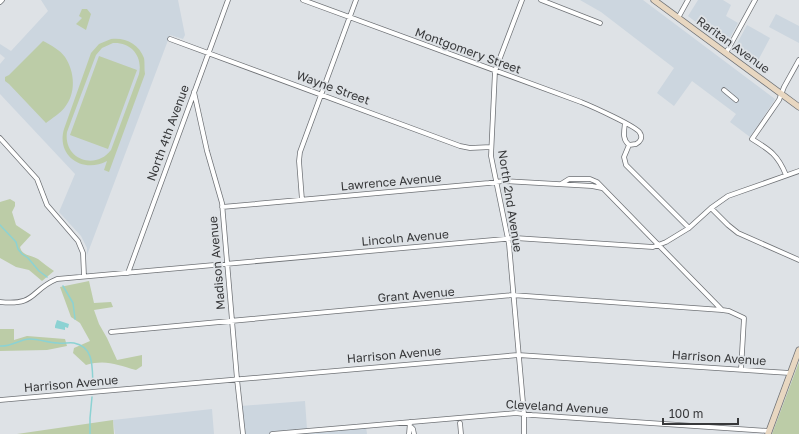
<svg xmlns="http://www.w3.org/2000/svg" width="799" height="434" font-family="'Golos Text',sans-serif">
  <rect width="100%" height="100%" fill="#dee2e6"/>
  <path fill="#ccd6df" d="M41,0H178L185,35L183,39L170,35L87,255V248L81,236L59,212L75,174L0,94V64L5,58L0,54V44L11,51L48,11Z
    M580,0H643L775,99L774,101L750,137L730,122L736,114L692,81L674,106L657,93L674,68L601,12Z
    M698,0H723L731,5L726,16L738,23L726,45L688,16Z
    M776,14L799,26V43L769,27Z
    M747,25L770,38L755,66L733,51Z
    M305,401L307,429L366,427L367,434H239H242L241,406Z
    M212,409L214,434H115L113,420Z"/>
  <path fill="#bccca7" fill-rule="evenodd" d="M82,9H87L91,14L86,30L76,24L82,18L79,16Z
    M111,39C125,37 139,44 144,58C145,64 144,69 145,74L109,172L104,170L107,161C83,174 56,156 64,129L91,53L99,44ZM113,43C131,42 143,56 139,74L111,150C95,171 63,159 67,132L96,55L102,48Z
    M43,41C51,45 60,50 65,57C75,72 76,93 65,107C60,114 52,118 46,123L9,84L5,81V77L9,75Z
    M99,56L137,70L108,149L70,135Z
    M10,199L15,202V206L12,212L16,225L31,235L20,247C22,256 31,255 38,259C43,263 48,267 54,271L42,281L29,270L16,267L0,258V202Z
    M89,281L94,303L111,302L113,307L94,310L99,324L107,338L117,360L142,355V366L136,370C117,365 106,359 86,365L73,353L74,348L90,341L80,323L71,317L60,287Z
    M0,329H14V340L27,336L65,339L67,346L47,350L0,351V340H8H0Z
    M799,362V434H772Z
    M113,420L114,434H17Z"/>
  <path fill="#8cd2d3" d="M57,320L69,324L68,328L65,327V330L55,328V326Z"/>
  <g fill="none" stroke-linecap="round" stroke-linejoin="round">
    <path stroke="#8cd2d3" stroke-width="1.5" d="M0,225L16,242L18,249L22,254L28,258L39,271L47,277
      M63,286L73,303L75,319
      M0,346C11,347 20,339 30,339C39,339 49,343 58,343C63,344 69,342 74,343C95,347 92,369 93,387
      M90,434V418L92,397"/>
    <defs>
      <path id="street" d="M303,0L581,102C591,106 638,127 640,133C643,138 640,142 636,144L629,145C622,139 624,132 625,123
        M522,0L495,71L491,156L509,244L524,414V434
        M541,0L600,23
        M0,2L2,0
        M678,18L688,0
        M170,39L460,146L470,148L491,147
        M726,53L755,0
        M724,90L736,100
        M194,92L207,151L222,203L237,379L243,434
        M0,138L37,179L47,205L78,241L83,253L84,276
        M629,145L624,157L626,165L689,228
        M786,175C778,155 770,150 752,139L779,100L784,87L799,60
        M561,184L569,179H590L597,182L722,310L729,311L744,318L741,370
        M302,200L299,161L300,152L356,0
        M222,207L489,183L503,181L592,186L602,188
        M711,208L728,225L738,233L799,260
        M128,273L228,0
        M0,302C37,306 30,290 57,279L515,238L653,247L666,242L689,228L711,208L728,196L799,171
        M111,332L512,295L722,310
        M0,400L518,355L790,373
        M460,423L461,434
        M411,427L413,429L414,434
        M272,434L516,413L532,415L769,431
        M409,434L410,422"/>
      <path id="secondary" d="M654,0L799,107
        M768,434L799,350"/>
    </defs>
    <use href="#street" stroke="#6f7276" stroke-width="5.5"/>
    <use href="#secondary" stroke="#6f7276" stroke-width="7"/>
    <use href="#street" stroke="#fff" stroke-width="4"/>
    <use href="#secondary" stroke="#e8d7c1" stroke-width="5.5"/>
  </g>
  <g text-anchor="middle" stroke-width="3.5" stroke-linejoin="round" paint-order="stroke">
    <g font-size="12" fill="#37383a" stroke="#dee2e6">
      <text transform="translate(733 45) rotate(36)" y="4">Raritan Avenue</text>
      <text transform="translate(468 51) rotate(20)" y="4">Montgomery Street</text>
      <text transform="translate(333 88) rotate(20)" y="4">Wayne Street</text>
      <text transform="translate(168 133) rotate(-70)" y="4">North 4th Avenue</text>
      <text transform="translate(391 182) rotate(-5)" y="4">Lawrence Avenue</text>
      <text transform="translate(510 201) rotate(81)" y="4">North 2nd Avenue</text>
      <text transform="translate(405 238) rotate(-5)" y="4">Lincoln Avenue</text>
      <text transform="translate(217 263) rotate(-95)" y="4">Madison Avenue</text>
      <text transform="translate(416 295) rotate(-5)" y="4">Grant Avenue</text>
      <text transform="translate(394 355) rotate(-5)" y="4">Harrison Avenue</text>
      <text transform="translate(719 358) rotate(4)" y="4">Harrison Avenue</text>
      <text transform="translate(71 384) rotate(-5)" y="4">Harrison Avenue</text>
      <text transform="translate(557 407) rotate(3)" y="4">Cleveland Avenue</text>
    </g>
  </g>
  <path d="M663 418v6h75v-6" fill="none" stroke="#37383a" stroke-width="2"/>
  <text x="669" y="418" font-size="12" fill="#37383a" stroke="#dee2e6" stroke-width="3" paint-order="stroke">100 m</text>
</svg>
